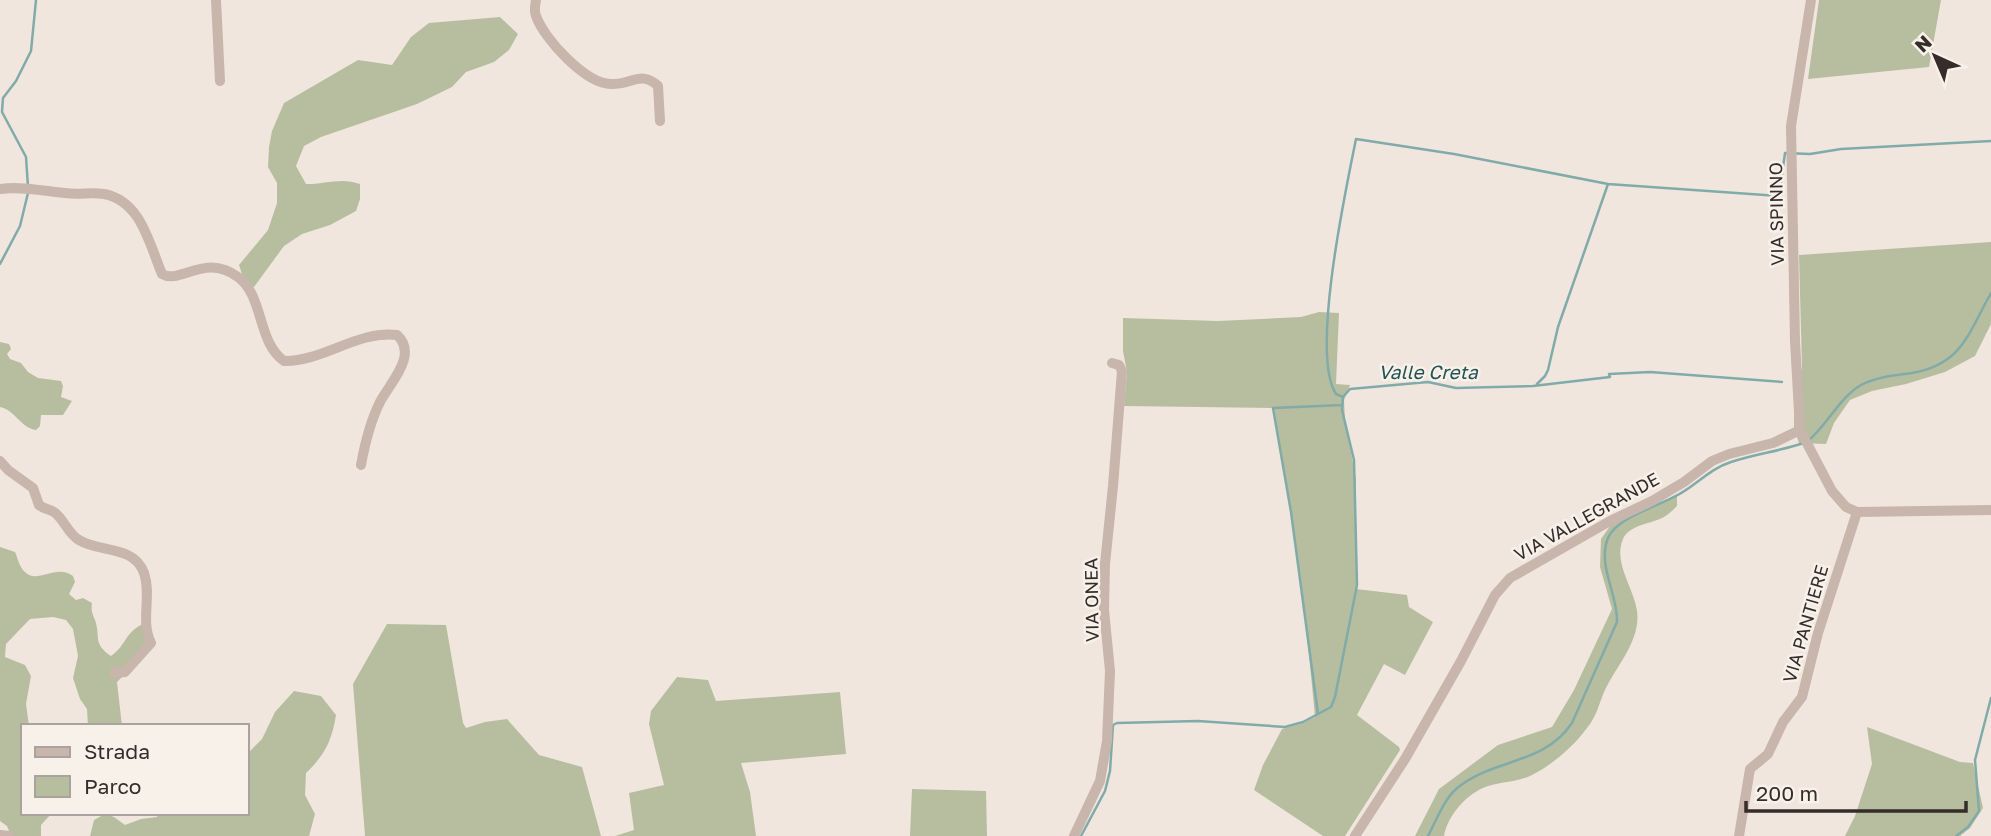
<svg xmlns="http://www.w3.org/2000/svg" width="1991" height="836" font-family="'Golos Text',sans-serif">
  <rect width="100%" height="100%" fill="#f0e6de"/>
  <path fill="#b7be9f" d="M1819,0H1941L1929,67L1808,79Z
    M500,17L518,34L509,50L494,62L466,72L452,87L417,104L321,137L304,146L296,166L306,184C325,184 342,177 360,184V199L356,211L330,225L302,234L284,246L254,287L243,277L239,265L268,230L277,203V183L268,167L269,147L272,131L284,103L358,60L392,65L411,37L429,23Z
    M1991,242V324L1975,356L1945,372L1906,384L1872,391L1850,400L1834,423L1826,444L1799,443L1794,428V392L1802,368L1799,255Z
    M1319,312L1339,313L1336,384L1350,385L1344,400L1345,420L1356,479V589L1407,595L1409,607L1433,622L1405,675L1384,664L1357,715L1399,747L1400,750L1345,836H1323L1254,790L1263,765L1282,729L1301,724L1315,717C1306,613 1292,510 1273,408L1124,406L1127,372L1123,351V318L1218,321L1301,317Z
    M0,342L9,344L11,349L7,354L10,359L21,363L28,372L38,378L61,381L63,386L61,397L72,401L63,415H41L40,426L36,430C21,428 15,410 0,407Z
    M1677,494V506C1673,510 1669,514 1664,517C1652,524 1630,524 1623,539C1613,563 1634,588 1637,611C1641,640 1617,665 1605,690C1599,703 1597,716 1587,728C1573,747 1551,766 1530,776C1516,782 1502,782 1488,786C1467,793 1448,815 1444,836H1415L1439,789L1498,745L1552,727L1574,690L1612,609L1600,567L1601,539L1610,526Z
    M0,547L15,552C18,558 19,567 25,572C37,585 56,563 73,576L75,582L69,594L76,600L83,598L92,603C91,611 92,612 95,620C101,637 92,643 111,656C126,646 125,632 143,624L150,649L117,682L122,726H88L87,709L80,699L73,678L78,656L73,629L66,620L53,617L30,619L6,644L5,657L25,665L31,676L26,704L29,726H23V813H52L41,825V836H11L7,826L0,821Z
    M387,624L446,625L463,723L466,728L485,722L507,719L539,755L582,767L601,836H365L353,684Z
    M677,677L708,680L716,701L840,692L846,754L741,763L750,792L756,836H615L634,830L629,793L664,785L649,724L651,711Z
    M294,691L321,696L336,715C332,740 325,755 306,773L305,795L315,814L309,836H90L94,820L105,814L114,817L125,825L141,819L157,817L158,813H247V754L262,739L275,712Z
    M1867,727L1960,762L1973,763L1983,808L1970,828L1960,836H1845L1855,816L1872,764Z
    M912,789L986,791L987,836H910Z"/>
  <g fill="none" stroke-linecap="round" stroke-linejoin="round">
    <path stroke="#80aba9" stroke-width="2.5" d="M28,187L26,157L2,112L3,98L16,81L31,51L36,0
      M0,264L20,226L28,193
      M1537,384L1545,376L1548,370L1558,327L1608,184
      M1343,397L1336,394C1310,355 1346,189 1356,139L1454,154L1608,184L1779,196L1785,153L1810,154L1841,149L1991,141
      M1809,440C1828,424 1839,398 1861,385C1876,377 1895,375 1912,373C1963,364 1968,333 1991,293
      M1318,714L1291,512L1273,408L1342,405
      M1081,836L1105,791L1110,771L1113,725L1117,723L1198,721L1285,727L1303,722L1331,707L1335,697L1357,585L1354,460L1342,410L1343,397L1350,389L1428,382L1456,388L1533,386L1610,377L1609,374L1650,372L1782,382
      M1428,836C1436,821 1443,801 1456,789C1492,758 1543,766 1572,723L1617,622C1618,594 1597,566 1608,538C1616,518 1658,506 1676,496C1696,486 1709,469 1731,462C1755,454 1780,451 1804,443
      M1956,836L1968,827L1979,811L1975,760L1991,698"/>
    <path stroke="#c8b5ab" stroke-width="10" d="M216,0L220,81
      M536,0C535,5 534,11 536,16C544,39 586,84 611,84C631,85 641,70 658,86L660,121
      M1811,0L1791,126L1795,341L1800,430L1832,491L1846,507L1857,512L1991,510
      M0,189C22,186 44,191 65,193C78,195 91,192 104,194C141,201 149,243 162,274C180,285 205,252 238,277C264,296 257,342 284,361C322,362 358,330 397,335C419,355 389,384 380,402C370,422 365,443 361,465
      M0,461L8,470L33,488L39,505C44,509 49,509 54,512C64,519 68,534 79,540C100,553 134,545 144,573C152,596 140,621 151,643L125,672L114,673
      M0,835L9,836
      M1074,836L1100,781L1107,741L1110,671L1104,610L1105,564L1113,486L1122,371L1119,365L1112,363
      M1355,836L1405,759L1461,661L1495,595L1510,578L1610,521L1652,501L1684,482L1712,461L1729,454L1773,443L1800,430
      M1739,836L1750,769L1768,754L1783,722L1802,697L1818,633L1857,512"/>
  </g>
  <g text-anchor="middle" stroke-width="5" stroke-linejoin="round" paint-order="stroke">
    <g font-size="18" fill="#362c2a" stroke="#f8f1ea">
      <text transform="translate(1777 214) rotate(-91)" y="6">VIA SPINNO</text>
      <text transform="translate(1587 517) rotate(-29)" y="6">VIA VALLEGRANDE</text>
      <text transform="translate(1092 600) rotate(-91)" y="6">VIA ONEA</text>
      <text transform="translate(1806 624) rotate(-74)" y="6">VIA PANTIERE</text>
    </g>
    <g font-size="19" font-style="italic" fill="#235453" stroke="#f8f1ea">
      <text x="1428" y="379">Valle Creta</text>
    </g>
  </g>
  <rect x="21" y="724" width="228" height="91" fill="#f8f1ea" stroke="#aaa29d" stroke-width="2"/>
  <rect x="35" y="747" width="35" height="10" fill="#c8b5ab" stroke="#aaa29d" stroke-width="2"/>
  <text x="84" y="759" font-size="21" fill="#362c2a">Strada</text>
  <rect x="35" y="776" width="35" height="21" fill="#b7be9f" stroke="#aaa29d" stroke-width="2"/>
  <text x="84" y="794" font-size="21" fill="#362c2a">Parco</text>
  <g transform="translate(1935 56) rotate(316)" stroke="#f8f1ea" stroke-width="5" paint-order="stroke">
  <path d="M0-5L12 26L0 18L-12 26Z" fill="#362c2a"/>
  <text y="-10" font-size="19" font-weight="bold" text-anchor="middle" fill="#362c2a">N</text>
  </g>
  <path d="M1746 801v10h220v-10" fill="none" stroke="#362c2a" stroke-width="3.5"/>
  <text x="1756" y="801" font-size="21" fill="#362c2a" stroke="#f8f1ea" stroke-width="5" paint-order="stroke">200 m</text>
</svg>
